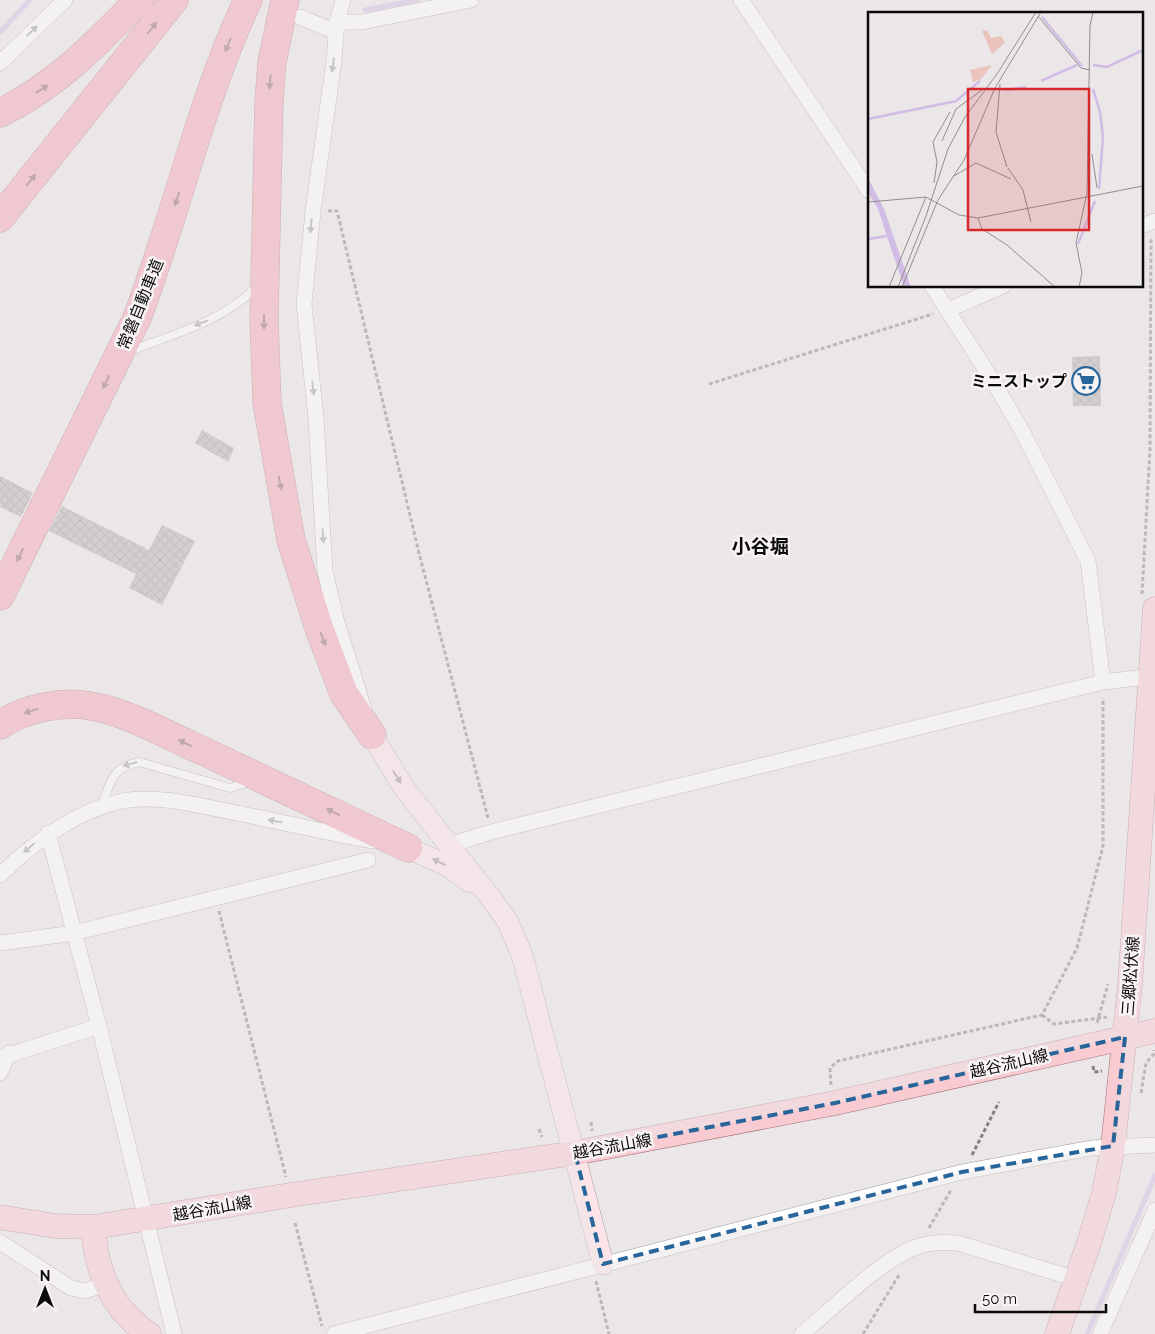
<svg xmlns="http://www.w3.org/2000/svg" width="1155" height="1334" font-family="Raleway,'Noto Sans JP',sans-serif">
  <defs>
    <pattern id="building-cross-hatch" width="8" height="8" patternUnits="userSpaceOnUse" patternTransform="scale(1.25)"><rect width="8" height="8" fill="#b6b3b6"/><path d="M0 0l8 8M0 8l8-8" fill="none" stroke="#9b999b"/></pattern>
  </defs>
  <rect width="100%" height="100%" fill="#ebe6e8"/>
  <g fill="none" stroke-linecap="round" stroke-linejoin="round">
    <path stroke="#d1bce5" stroke-width="5" d="M365,10L417,0
      M0,32L30,0
      M1087,1334L1155,1176"/>
  </g>
  <path fill="url(#building-cross-hatch)" d="M1100,356L1101,406H1073L1072,357Z
    M202,430L234,448L228,462L195,443Z
    M0,476L33,493L21,517L0,507Z
    M62,506L149,550L162,525L195,541L162,605L129,588L136,574L49,531Z"/>
  <g fill="none" stroke-linecap="round" stroke-linejoin="round">
    <defs>
      <path id="lane" d="M130,351C174,334 225,321 258,285
        M102,806C111,781 111,768 139,762L230,788L249,782"/>
      <path id="street" d="M343,0L337,22L334,61L313,211L304,304L316,418L325,571L336,619L364,709
        M741,0L869,191
        M300,17L336,32
        M337,22H362L471,0
        M0,63L65,0
        M1141,226L1155,221
        M932,286L996,386L1022,431L1088,561L1103,682
        M948,310L1003,286
        M48,833L99,1026L174,1334
        M450,845L491,832L1103,682L1155,676
        M0,875C33,843 75,811 122,801C160,794 204,807 242,814C285,823 329,833 372,841
        M0,943L74,933L368,860
        M0,1058L99,1026
        M0,1073L9,1053
        M0,1242L71,1288L85,1291L105,1284
        M334,1334L962,1172L1091,1148L1155,1145
        M802,1334C832,1309 884,1257 919,1246C932,1242 944,1242 958,1243L1076,1279
        M1100,1334L1155,1210"/>
      <path id="secondary" d="M372,735L404,788L493,901L508,922L522,955L603,1264
        M408,848L446,865L470,882"/>
      <path id="primary" d="M0,1217L55,1226L94,1227L291,1195L575,1153L835,1103L1155,1031
        M94,1227C94,1269 113,1311 149,1334
        M1057,1334L1089,1243L1104,1193L1113,1146L1130,985L1155,609"/>
      <path id="highway" d="M285,0L272,62L269,101L264,319L267,403L291,540L319,628L344,694L372,735
        M0,113C57,85 95,45 139,0
        M0,218L174,0
        M0,596L137,318C177,213 200,102 248,0
        M0,725C25,708 61,701 91,706C130,713 167,735 203,751C272,783 340,816 408,848"/>
    </defs>
    <use href="#lane" stroke="#9d989a" stroke-width="9"/>
    <use href="#street" stroke="#9d989a" stroke-width="16"/>
    <use href="#secondary" stroke="#9d989a" stroke-width="22"/>
    <use href="#primary" stroke="#a37078" stroke-width="25"/>
    <use href="#highway" stroke="#a37078" stroke-width="29"/>
    <path stroke="#848082" stroke-width="3" stroke-dasharray="4 2.5" stroke-linecap="butt" d="M328,211H337L420,557L488,818
      M709,384L933,314
      M1142,594L1150,449L1151,238
      M219,911L286,1177
      M1042,1015L1054,1024L1107,1017
      M1097,1023L1108,984
      M1093,1066L1094,1072L1102,1071
      M831,1085L830,1068L838,1061L1042,1015L1077,948L1103,846V698
      M1141,1093L1146,1063L1154,1054V1050
      M591,1122L592,1131
      M539,1129L542,1137
      M972,1155L999,1102
      M295,1223L322,1326
      M929,1228L951,1190
      M596,1281L609,1334
      M863,1334L899,1275"/>
    <use href="#lane" stroke="#fff" stroke-width="8"/>
    <use href="#street" stroke="#fff" stroke-width="15"/>
    <use href="#secondary" stroke="#fce4e8" stroke-width="21"/>
    <use href="#primary" stroke="#f8cad1" stroke-width="24"/>
    <use href="#highway" stroke="#f4a6b2" stroke-width="28"/>
  </g>
  <defs><path id="oneway-solid" d="M-6-.8H1V-3.2L6.5 0L1 3.2V.8H-6Z" transform="scale(1.25)"/></defs>
  <g fill="#8c6067">
    <use href="#oneway-solid" transform="translate(152 28) rotate(-52)"/>
    <use href="#oneway-solid" transform="translate(228 45) rotate(112)"/>
    <use href="#oneway-solid" transform="translate(270 82) rotate(95)"/>
    <use href="#oneway-solid" transform="translate(42 89) rotate(-32)"/>
    <use href="#oneway-solid" transform="translate(31 180) rotate(-51)"/>
    <use href="#oneway-solid" transform="translate(177 199) rotate(107)"/>
    <use href="#oneway-solid" transform="translate(264 322) rotate(90)"/>
    <use href="#oneway-solid" transform="translate(106 382) rotate(116)"/>
    <use href="#oneway-solid" transform="translate(280 483) rotate(79)"/>
    <use href="#oneway-solid" transform="translate(20 555) rotate(116)"/>
    <use href="#oneway-solid" transform="translate(323 639) rotate(69)"/>
    <use href="#oneway-solid" transform="translate(31 711) rotate(163)"/>
    <use href="#oneway-solid" transform="translate(185 743) rotate(-155)"/>
    <use href="#oneway-solid" transform="translate(333 812) rotate(-154)"/>
  </g>
  <g fill="#9e9d9d">
    <use href="#oneway-solid" transform="translate(32 31) rotate(-44)"/>
    <use href="#oneway-solid" transform="translate(333 65) rotate(98)"/>
    <use href="#oneway-solid" transform="translate(311 226) rotate(95)"/>
    <use href="#oneway-solid" transform="translate(201 323) rotate(159)"/>
    <use href="#oneway-solid" transform="translate(313 388) rotate(84)"/>
    <use href="#oneway-solid" transform="translate(323 536) rotate(86)"/>
    <use href="#oneway-solid" transform="translate(130 764) rotate(164)"/>
    <use href="#oneway-solid" transform="translate(275 821) rotate(-168)"/>
    <use href="#oneway-solid" transform="translate(29 848) rotate(139)"/>
  </g>
  <g fill="#9c8d90">
    <use href="#oneway-solid" transform="translate(397 777) rotate(57)"/>
    <use href="#oneway-solid" transform="translate(439 862) rotate(-155)"/>
  </g>
  <path d="M0 0H1155V1334H0ZM1125,1037L1113,1146L962,1172L603,1264L575,1153L835,1103Z" fill="#ebe6e8" fill-opacity=".55" fill-rule="evenodd"/>
  <path fill="none" stroke="#27659b" stroke-width="4" stroke-dasharray="10 6" stroke-linejoin="round" d="M1125,1037L1113,1146L962,1172L603,1264L575,1153L835,1103Z"/>
  <defs>
    <symbol id="supermarket-ring" viewBox="-11 -11 22 22"><circle r="9.5" fill="#f8f3f5" stroke="#27659b" stroke-width="1.5"/><path d="M-6-5.5h2.5l.6 2H6L4.5 2H-2.5L-4.4-4H-6ZM-1.5 3.2a1.3 1.3 0 1 0 .1 0ZM3 3.2a1.3 1.3 0 1 0 .1 0Z" fill="#27659b"/></symbol>
  </defs>
  <g fill-rule="evenodd">
    <use href="#supermarket-ring" x="1070" y="365" width="32" height="32"/>
  </g>
  <g text-anchor="middle" stroke-width="5" stroke-linejoin="round" paint-order="stroke">
    <g font-size="16" fill="#0c0b0b" stroke="#f8f3f5">
      <text transform="translate(140 304) rotate(-68)" y="6">常磐自動車道</text>
      <text transform="translate(1130 976) rotate(-86)" y="6">三郷松伏線</text>
      <text transform="translate(1009 1063) rotate(-13)" y="6">越谷流山線</text>
      <text transform="translate(612 1146) rotate(-10)" y="6">越谷流山線</text>
      <text transform="translate(212 1208) rotate(-10)" y="6">越谷流山線</text>
    </g>
    <g font-size="16" font-weight="bold" fill="#0c0b0b" stroke="#f8f3f5" text-anchor="end">
      <text x="1067" y="387">ミニストップ</text>
    </g>
    <g font-size="19" font-weight="bold" fill="#0c0b0b" stroke="#f8f3f5">
      <text x="760" y="553">小谷堀</text>
    </g>
  </g>
  <g transform="translate(868 12)">
    <rect width="275" height="275" fill="#ebe6e8"/>
    <path d="M119,18L123,26L133,24L137,31L124,42L114,19ZM124,53L113,67L105,70L102,58Z" fill="#e9c3bc"/>
    <path d="M0,166L16,197L43,275H36L10,197L0,180Z" fill="#d1bce5"/>
    <path fill="none" stroke="#d1bce5" stroke-width="2.5" d="M174,5L214,54M225,53L239,55L275,38M173,69L209,53M225,77L232,100L235,125L231,177M138,78L158,75M0,107L88,89L112,69M0,227L19,224M210,232L227,189"/>
    <path fill="none" stroke="#928e90" stroke-width="1" d="M170,4L213,56L222,58M132,72L128,120L139,155M74,129L88,97L114,78M224,142L229,176M140,156L155,178L163,210M86,164L108,151L143,167M66,171L69,150L65,130L82,100M0,190L58,185L91,203L110,206L275,174M110,206L114,217L139,233L187,275M21,275L58,185M30,275L58,204L80,137L97,105L129,62L168,0M34,275L70,188L96,148L127,76L173,0M211,275L214,261L208,231L219,181L222,14L225,0"/>
    <path fill="#d62828" fill-opacity="0.15" stroke="#d62828" stroke-width="2.5" d="M100,77H221V218H100Z"/>
    <rect width="275" height="275" fill="none" stroke="#0c0b0b" stroke-width="2.5"/>
  </g>
  <g transform="translate(45 1289)" stroke="#f8f3f5" stroke-width="4" paint-order="stroke">
  <path d="M0-4L9 19L0 12L-9 19Z" fill="#0c0b0b"/>
  <text y="-8" font-size="14" font-weight="bold" text-anchor="middle" fill="#0c0b0b">N</text>
  </g>
  <path d="M975 1304v8h131v-8" fill="none" stroke="#0c0b0b" stroke-width="2.5"/>
  <text x="982" y="1304" font-size="15" fill="#0c0b0b" stroke="#f8f3f5" stroke-width="4" paint-order="stroke">50 m</text>
</svg>
